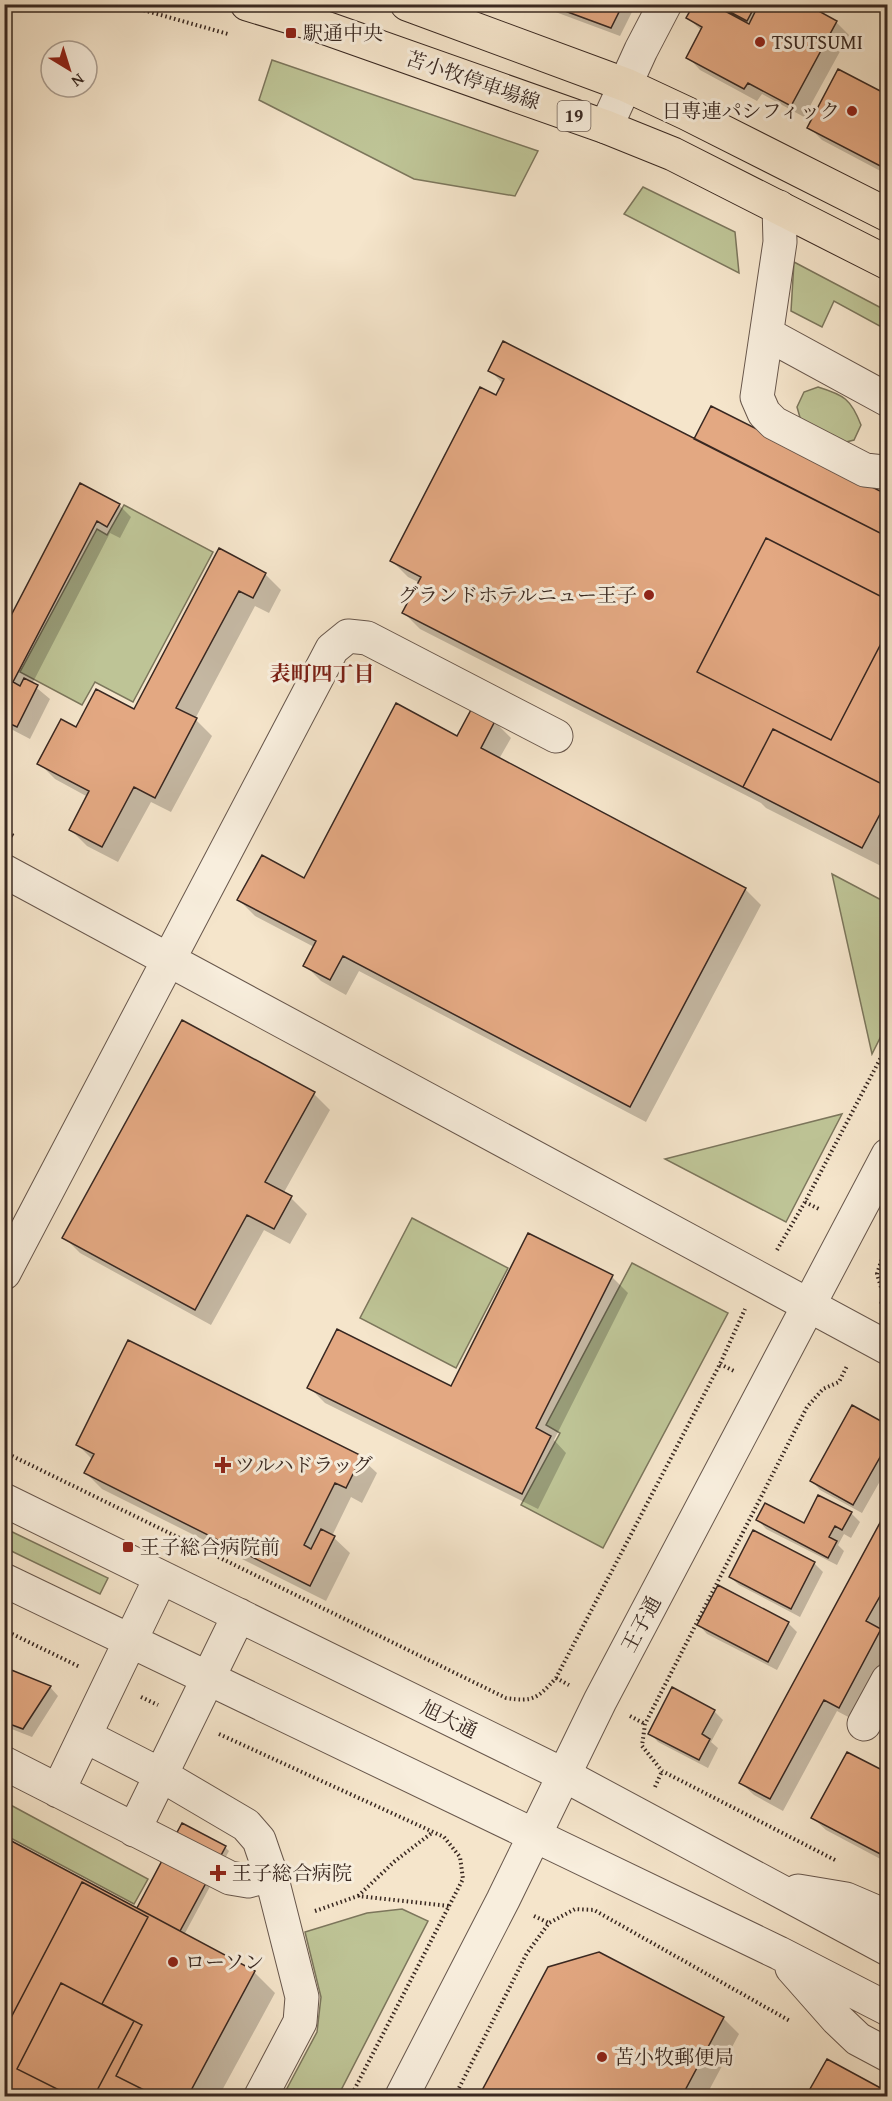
<svg xmlns="http://www.w3.org/2000/svg" width="892" height="2101" font-family="'Gentium Book Plus','Noto Serif JP',serif">
  <rect width="100%" height="100%" fill="#f5e5cb"/>
  <filter id="stains"><feTurbulence type="fractalNoise" baseFrequency=".00333" numOctaves="4"/><feColorMatrix values="0 0 0 0 .2 0 0 0 0 .09 0 0 0 0 .02 0 0 0 .5 -.17"/></filter>
  <radialGradient id="worn" r=".72"><stop offset=".6" stop-color="#630" stop-opacity="0"/><stop offset="1" stop-color="#630" stop-opacity=".3"/></radialGradient>
  <path fill="#bec496" stroke="#7c765c" stroke-width="1.5" d="M272,60L538,151L515,196L414,179L259,100Z
    M643,187L735,232L739,273L624,214Z
    M794,262L887,311V330L834,301L822,327L791,311Z
    M818,387C844,395 851,399 861,425L854,440L838,444L801,421L797,407L804,392Z
    M124,505L213,552L133,702L95,682L82,705L20,672L97,529L107,535Z
    M832,874L887,903V1024L872,1054Z
    M842,1114L786,1222L665,1159Z
    M412,1218L508,1268L456,1368L360,1318Z
    M632,1263L728,1313L603,1548L521,1505L560,1433L546,1425Z
    M4,1528L108,1578L100,1594L5,1548Z
    M5,1802L148,1879L134,1904L5,1835Z
    M402,1909L428,1921L338,2096H283L317,2032L321,1997L305,1932L367,1913Z"/>
  <path fill="#0003" fill-rule="evenodd" d="M534,4H624L632,12L620,36Z
    M696,4H803L836,22L849,35L804,117L762,94L757,101L700,70L688,57L702,31L688,18ZM740,18L751,23L749,26L739,20Z
    M888,97V175L822,140L809,127Z
    M490,370L700,444L888,497V859L883,867L766,808L761,803L420,629L404,613L420,583L408,577L392,561L497,397L503,384Z
    M81,485L119,505L131,517L120,538L110,533L32,684L50,699L30,739L9,728L4,736V632Z
    M220,550L265,574L281,590L269,613L255,606L195,719L212,736L171,812L151,802L118,862L87,846L71,830L88,797L55,779L39,763L76,729L134,711Z
    M495,722L511,738L499,759L745,889L761,905L646,1122L359,971L346,995L321,981L305,965L314,947L255,916L239,900L305,880L458,738Z
    M314,1094L330,1110L283,1194L291,1198L307,1214L290,1244L264,1230L211,1325L80,1253L64,1237Z
    M612,1277L628,1293L554,1440L566,1453L538,1509L325,1403L309,1387L452,1388Z
    M888,1427V1467L862,1513L820,1490L812,1481Z
    M78,1445L361,1458L377,1473L362,1503L351,1497L332,1536L350,1553L326,1601L102,1489L86,1473L93,1460Z
    M888,1511V1617L881,1630L888,1637V1653L852,1719L837,1711L783,1811L754,1795L741,1783Z
    M851,1513L860,1522L851,1538L844,1534L838,1545L844,1551L837,1565L766,1529L758,1520L804,1525Z
    M814,1563L823,1572L800,1617L739,1585L730,1577Z
    M788,1623L797,1632L777,1670L707,1634L699,1625Z
    M4,1668L50,1687L58,1696L32,1737L4,1726Z
    M714,1711L723,1720L711,1742L718,1748L708,1768L658,1742L650,1733Z
    M888,1775V1863L826,1830L813,1818Z
    M4,1839L143,1913L225,1847L229,1851L184,1935L254,1972L275,1993L219,2096H4Z
    M549,1968L723,2018L739,2034L706,2096H481Z
    M827,2061L888,2094V2096H808Z"/>
  <path fill="#e3a882" stroke="#392821" stroke-width="1.5" d="M546,4H623L611,28Z
    M694,4H712L749,24L759,4H806L837,21L791,106L748,83L744,89L686,58L702,27L686,18Z
    M715,4H756L747,21Z
    M838,69L888,95V170L807,128Z
    M503,341L888,537V799L862,848L402,613L421,577L390,561L480,387L496,395L504,379L488,371Z
    M711,406L888,495V537L694,439Z
    M80,483L120,504L107,527L97,521L13,682L20,686L24,678L38,685L17,727L4,721V629Z
    M766,538L888,600V630L831,740L697,672Z
    M219,548L266,573L253,598L239,591L176,708L197,718L155,798L134,787L102,847L69,830L89,791L37,764L61,719L76,727L96,689L134,709Z
    M396,703L457,736L472,708L495,721L481,748L746,888L630,1107L343,956L330,980L303,966L316,941L237,900L262,855L304,878Z
    M773,729L888,787V799L862,848L743,787Z
    M182,1020L315,1092L265,1182L292,1196L274,1229L247,1215L195,1310L62,1238Z
    M528,1233L613,1275L536,1428L551,1436L522,1494L307,1388L337,1329L451,1386Z
    M128,1340L362,1456L346,1488L335,1483L304,1545L311,1549L321,1529L335,1536L310,1586L84,1473L94,1454L76,1445Z
    M852,1405L888,1425V1443L853,1505L810,1481Z
    M818,1495L852,1512L842,1530L835,1526L829,1537L837,1541L828,1558L756,1520L765,1503L804,1523Z
    M888,1508V1582L866,1621L881,1629L839,1708L824,1700L770,1799L739,1783Z
    M753,1530L815,1562L791,1609L729,1577Z
    M718,1585L789,1622L768,1662L697,1625Z
    M4,1667L51,1686L23,1729L4,1722Z
    M672,1687L715,1710L702,1734L710,1739L699,1760L648,1734Z
    M847,1752L888,1773V1858L811,1818Z
    M182,1823L226,1846L180,1931L137,1908Z
    M4,1837L255,1971L188,2096H4Z
    M82,1882L148,1917L102,2004L142,2025L116,2076L156,2096H4V2031Z
    M599,1952L724,2017L682,2096H479L548,1967Z
    M61,1983L134,2021L94,2096H71L17,2069Z
    M827,2059L888,2092V2096H806Z"/>
  <g fill="none" stroke-linecap="round" stroke-linejoin="round">
    <defs>
      <path id="minor" d="M606,127L641,50L665,4
        M779,207L780,242L757,397L764,413L774,423L865,470L883,472L888,470
        M767,334L888,400
        M4,871L888,1348
        M4,1273L332,649L348,636L367,638L556,736
        M4,1500L564,1775L888,1949
        M4,1580L779,1953L888,2009
        M864,1724L888,1680
        M85,1736L161,1775L246,1825L259,1840L271,1875L302,1997L300,2022L261,2096
        M4,1763L230,1878L248,1881L271,1875
        M58,1791L161,1577
        M134,1830L239,1615
        M798,1891L846,1899L888,1917
        M792,1968L837,2019L858,2039L888,2055
        M402,2096L503,1900L600,1701L888,1155"/>
      <path id="major" d="M247,4L320,26L606,127L673,154L888,263
        M407,4L626,85L686,113L888,215"/>
    </defs>
    <use href="#minor" stroke="#68574c" stroke-width="35"/>
    <use href="#major" stroke="#392821" stroke-width="35"/>
    <path stroke="#392821" stroke-width="4" stroke-dasharray="1.5 3" stroke-linecap="butt" d="M122,4L228,34
      M4,831L14,836
      M805,1202L821,1210
      M777,1250L805,1202L888,1044
      M881,1304L884,1297L877,1274L888,1240
      M720,1364L736,1372
      M4,1452L506,1698C533,1702 537,1699 556,1678L720,1364L745,1309
      M4,1630L80,1667
      M556,1678L569,1685
      M141,1697L158,1705
      M630,1716L645,1724
      M219,1734L444,1837L460,1857L463,1879L351,2096
      M655,1787L662,1771
      M835,1860L662,1771L642,1746L645,1724L807,1407L823,1389L839,1382L847,1366
      M358,1896L395,1861L433,1832
      M315,1911L358,1896L449,1906
      M534,1916L549,1923
      M455,2096L527,1953L549,1923L575,1909L594,1910L790,2021"/>
    <use href="#minor" stroke="#f8eedd" stroke-width="33"/>
    <use href="#major" stroke="#f5e5cb" stroke-width="33"/>
  </g>
  <g fill="#8f2418" stroke="#f8eedd" stroke-width="2">
    <rect x="285" y="27" width="12" height="12" rx="3"/>
    <circle cx="760" cy="42" r="6"/>
    <circle cx="852" cy="111" r="6"/>
    <circle cx="649" cy="595" r="6"/>
    <path d="M220 1456h6v6h6v6h-6v6h-6v-6h-6v-6h6z"/>
    <rect x="122" y="1541" width="12" height="12" rx="3"/>
    <path d="M215 1864h6v6h6v6h-6v6h-6v-6h-6v-6h6z"/>
    <circle cx="173" cy="1962" r="6"/>
    <circle cx="602" cy="2057" r="6"/>
  </g>
  <g text-anchor="middle" stroke-width="6" stroke-linejoin="round" paint-order="stroke">
    <rect fill="#f8eedd" stroke="#726359" stroke-width="1.5" x="557.5" y="101" width="33" height="30" rx="4.5"/>
    <g font-size="18" font-weight="bold" fill="#392821">
      <text x="574" y="122">19</text>
    </g>
    <g font-size="20" fill="#392821" stroke="#f8eedd" text-anchor="start">
      <text x="303" y="40">駅通中央</text>
      <text x="772" y="49">TSUTSUMI</text>
      <text x="840" y="118" text-anchor="end">日専連パシフィック</text>
      <text x="637" y="602" text-anchor="end">グランドホテルニュー王子</text>
      <text x="235" y="1472">ツルハドラッグ</text>
      <text x="140" y="1554">王子総合病院前</text>
      <text x="232" y="1880">王子総合病院</text>
      <text x="185" y="1969">ローソン</text>
      <text x="614" y="2064">苫小牧郵便局</text>
    </g>
    <g font-size="20" fill="#392821" stroke="#f8eedd">
      <text transform="translate(473 80) rotate(19)" y="7">苫小牧停車場線</text>
      <text transform="translate(641 1624) rotate(-62)" y="7">王子通</text>
      <text transform="translate(449 1719) rotate(26)" y="7">旭大通</text>
    </g>
    <g font-size="21" font-weight="bold" fill="#7a1f14" stroke="#f8eedd">
      <text x="322" y="681">表町四丁目</text>
    </g>
  </g>
  <rect width="892" height="2101" fill="none" stroke="#f5e5cb" stroke-width="24"/>
  <rect x="6" y="6" width="880" height="2089" fill="none" stroke="#392821" stroke-width="3"/>
  <rect x="12" y="12" width="868" height="2077" fill="none" stroke="#392821" stroke-width="1.5"/>
  <g transform="translate(69 69) rotate(142)"><circle r="28" fill="#f8eedd" stroke="#ac9f92" stroke-width="1.5"/>
  <path d="M0-4.5L10 22L0 15L-10 22Z" fill="#8f2418"/>
  <text y="-9" font-size="16" font-weight="bold" text-anchor="middle" fill="#392821">N</text>
  </g>
  <rect width="100%" height="100%" filter="url(#stains)"/>
  <rect width="100%" height="100%" fill="url(#worn)"/>
</svg>
